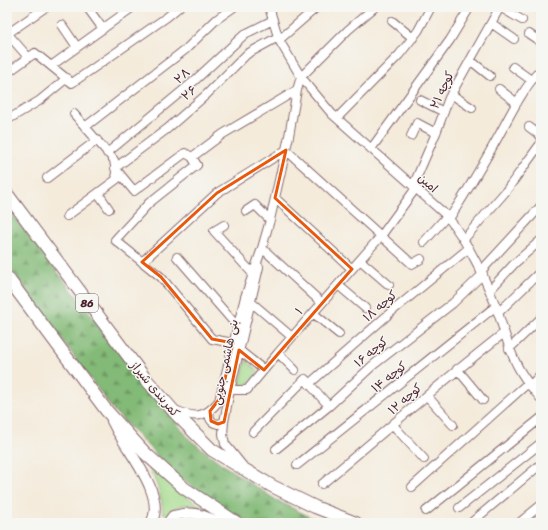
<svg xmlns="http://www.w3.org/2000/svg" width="548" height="530" font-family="Sriracha,'Playpen Sans Arabic',sans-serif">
  <defs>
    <pattern id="forest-firs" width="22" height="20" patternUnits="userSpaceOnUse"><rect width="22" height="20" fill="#83ba77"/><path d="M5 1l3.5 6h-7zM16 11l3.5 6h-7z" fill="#6d9762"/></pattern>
  </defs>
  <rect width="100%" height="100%" fill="#f6f6f2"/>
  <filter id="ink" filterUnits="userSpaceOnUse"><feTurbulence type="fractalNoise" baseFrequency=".025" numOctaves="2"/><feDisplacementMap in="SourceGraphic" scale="8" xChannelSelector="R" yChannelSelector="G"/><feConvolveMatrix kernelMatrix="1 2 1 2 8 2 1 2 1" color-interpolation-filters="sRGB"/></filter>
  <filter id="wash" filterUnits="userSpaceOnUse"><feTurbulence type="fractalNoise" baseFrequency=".012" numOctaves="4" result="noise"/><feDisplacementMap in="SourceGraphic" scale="16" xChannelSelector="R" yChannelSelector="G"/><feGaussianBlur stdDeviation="0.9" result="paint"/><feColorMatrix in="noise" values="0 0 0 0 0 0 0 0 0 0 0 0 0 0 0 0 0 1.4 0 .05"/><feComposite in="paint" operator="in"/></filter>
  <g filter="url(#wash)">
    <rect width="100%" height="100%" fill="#f4ebdb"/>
    <path fill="#a4da8b" stroke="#777c5b" d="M246,360L259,372L245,387H239Z
      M145,462L187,497L217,517C201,508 183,497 168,514L163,513C161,491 156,480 145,462Z"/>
    <path fill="url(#forest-firs)" stroke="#666c51" d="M7,208L190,440L226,467L276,500L322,523H251L233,514L178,477L114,411L7,264Z"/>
  </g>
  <g filter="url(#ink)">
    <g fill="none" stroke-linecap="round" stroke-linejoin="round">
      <defs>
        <path id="minor" d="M87,7L103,29
          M269,7L279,40L301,77L332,114L447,216C468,243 483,273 495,304C503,325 507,347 518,367C524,379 533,389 541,399
          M500,7L522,20
          M392,21L413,38
          M491,23L514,39
          M62,25L77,47
          M7,33L28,57
          M7,34L46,7
          M529,34L541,42
          M279,40L317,7
          M470,60L490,76
          M51,66L133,7
          M513,67L531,80
          M7,73L35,53L72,83L167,17L179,7
          M499,89L517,103
          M451,94L472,108
          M420,100L444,112
          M337,118L399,55L418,31L431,7
          M7,120L39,101L67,78
          M85,127L186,49L217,19L234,7
          M529,127L541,136
          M411,136L417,123L436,133
          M371,149L450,40L470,7
          M107,153L193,82L245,34L273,20
          M192,157L223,134L297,90
          M47,178L97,140
          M413,186L436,133L449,98L500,7
          M98,193L109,209
          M275,198L352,269
          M246,211L255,205L270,220
          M67,216L117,179L114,160L74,114
          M449,219C466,193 482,166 497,139C510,115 522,90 541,69
          M224,225L214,231L253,274
          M464,239L506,191L541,143
          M424,242L447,216
          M262,248L322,303
          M177,257L237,326
          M360,260L389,285
          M142,262L217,193L286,150L412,264L421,259
          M481,271L541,206
          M338,285L365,308
          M490,290L515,263L541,240
          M251,302L292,337
          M313,313L339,334
          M498,313L541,271
          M233,343L212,339L161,277L115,240L149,203L197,165L192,157L185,153L134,191L115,168L167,129L206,95L247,54L278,37
          M509,349L541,318
          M239,350L264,370
          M278,353L295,370
          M457,369L483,400
          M309,384L390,313L469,248
          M530,386L541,374
          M230,390H247L278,353L381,236L416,188
          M427,396L453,425
          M175,410C194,418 204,419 219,401L245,297L262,248L270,220L289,136L297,90L301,77L348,30L375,7
          M210,411C208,418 211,423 218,424L224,422
          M393,425L424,459
          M253,432L305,379L329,406
          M276,449L329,406L372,366L453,303L483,274
          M242,465L225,444L223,434L224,422L230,390L259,267
          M297,465L496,306
          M322,484C383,433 442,381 504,333
          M412,487L528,383
          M459,508L541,443
          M426,511L541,418
          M472,522L541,464
          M519,523L541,505"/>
        <path id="major" d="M112,421C115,426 117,432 121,437C133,458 166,498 151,523
          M168,523L173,516C194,510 202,515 220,523"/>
        <path id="highway" d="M7,194L144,377L178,416L212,450L272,486L315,507L356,523
          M7,277L106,410L145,453L184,488L237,523"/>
      </defs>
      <use href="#minor" stroke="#866669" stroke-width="10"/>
      <use href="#major" stroke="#866669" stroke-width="12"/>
      <use href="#highway" stroke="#866669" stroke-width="14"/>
      <use href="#minor" stroke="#fff" stroke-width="8"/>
      <use href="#major" stroke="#fff" stroke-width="10"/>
      <use href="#highway" stroke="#fff" stroke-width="12"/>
    </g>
  </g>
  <path fill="none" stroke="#e8590c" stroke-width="3" stroke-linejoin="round" d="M286,150L275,198L352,269L264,370L239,350L224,422L218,424L211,421L210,411L221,397L233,343L212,339L161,277L142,262L217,193Z"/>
  <g text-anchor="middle" stroke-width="3" stroke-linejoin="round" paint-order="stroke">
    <rect fill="#f6f6f2" stroke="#7e6067" stroke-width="1" x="76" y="294" width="22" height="18" rx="3"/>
    <g font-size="11" font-weight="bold" fill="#4a1f2b">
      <text x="87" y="307">86</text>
    </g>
    <g font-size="12" fill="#4a1f2b" stroke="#f6f6f2">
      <text transform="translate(182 76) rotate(-41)" y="4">۲۸</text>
      <text transform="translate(442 90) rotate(-65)" y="4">کوچه ۲۱</text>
      <text transform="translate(189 93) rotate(-40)" y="4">۲۶</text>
      <text transform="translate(428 183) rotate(42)" y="4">امین</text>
      <text transform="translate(380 306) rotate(-41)" y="4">کوچه ۱۸</text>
      <text transform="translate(299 311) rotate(-48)" y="4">۱</text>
      <text transform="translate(371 352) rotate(-40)" y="4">کوچه ۱۶</text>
      <text transform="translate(225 362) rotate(-78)" y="4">بنی هاشمی جنوبی</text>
      <text transform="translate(389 377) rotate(-39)" y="4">کوچه ۱۴</text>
      <text transform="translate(155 389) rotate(50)" y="4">کمربندی شیراز</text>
      <text transform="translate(405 399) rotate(-41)" y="4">کوچه ۱۲</text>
    </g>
  </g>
  <rect width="548" height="530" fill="none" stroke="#f6f6f2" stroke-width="24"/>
</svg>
